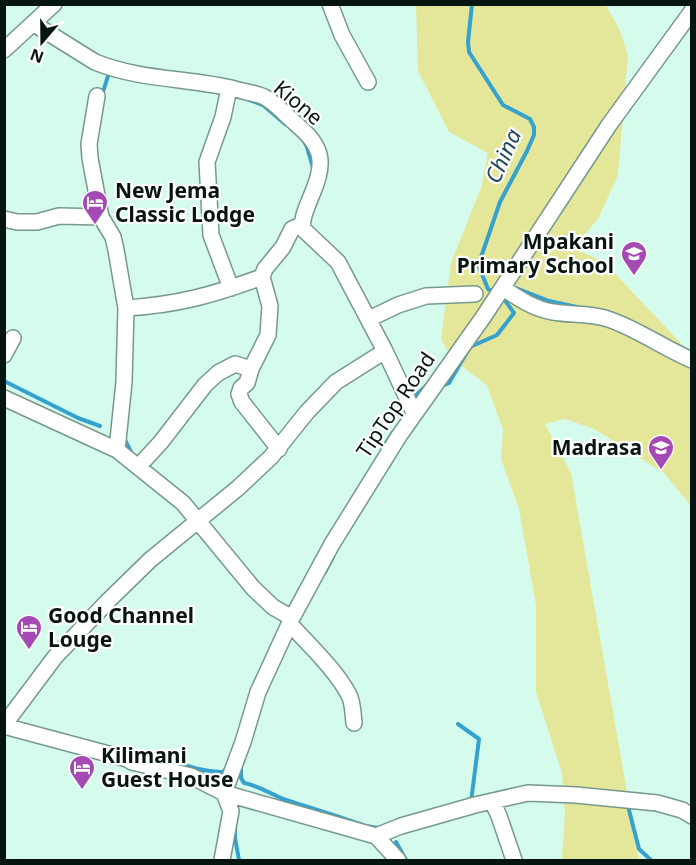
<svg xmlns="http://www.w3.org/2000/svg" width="696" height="865" font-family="'Noto Sans',sans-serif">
  <rect width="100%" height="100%" fill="#d5fbed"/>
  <path fill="#e4e799" d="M416,5H606L620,31L628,55L618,175L598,219L573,248L604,262L691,354V506L664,473L594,429L565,419L545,424L571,473L639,860H563L562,858L565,813L562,773L536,692V605L519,509L501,459L503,430L487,385L453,360L441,339L451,263L481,188L488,153L449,132L418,71Z"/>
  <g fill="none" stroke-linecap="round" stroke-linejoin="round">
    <path stroke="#35a1cf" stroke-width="4" d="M472,4L468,42L469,52L503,105L530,119L534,127V135L527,151L500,202L479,263V267L488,289L495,293
      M102,95L108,76
      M244,98L263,105L285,124
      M304,141L307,147L313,168
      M516,288L549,301L577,307
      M4,381L78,418L100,426
      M442,386L449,383L470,347L497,335L514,313L504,299
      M412,399L427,385
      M124,438L131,452
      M382,449L393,432
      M388,467L398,450
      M325,572L333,557
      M458,724L479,739L471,802
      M137,753C166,754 193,773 223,772L227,768
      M241,766V778L244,783C257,785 271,794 283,799C310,808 338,816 365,826L379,828
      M629,810L639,849L651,860
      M235,826V838L239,860
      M396,842L406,860"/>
    <defs>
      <path id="street" d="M330,4L342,35L368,82
        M34,24L95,62C139,80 189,78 235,89C244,92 258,93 266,98C276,104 285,114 294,122C304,131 315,140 319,154C326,180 298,212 303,229L338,262L385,351L414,413
        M4,50L54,4
        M229,88L223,117L207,162L211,235L231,288
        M97,96L89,144L90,158L101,217L113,237L116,250L126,308L124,382L117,450
        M4,219L17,222H37L59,216L101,217
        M503,288C518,298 534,309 553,312C571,315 590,313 608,319C638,329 663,348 692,360
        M126,308C177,305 213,295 262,277
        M369,319L398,305L426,296L475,294
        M4,355L13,338
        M4,398L117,450L183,503L253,588L273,607L292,618
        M279,449L242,402L239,394L241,388L247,383L251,369L268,335L270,306L262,277L265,269L283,247L292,229L301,225
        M138,467L161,442L205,385L218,373L235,364L251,369
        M290,624C309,645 336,670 349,695C353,703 353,714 354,723
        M4,725L55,657L107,602L150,560L238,488L271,457L307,412L336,382L385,351
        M4,726L127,759L132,762L191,776L224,793L376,836L398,860
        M492,801L499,816L514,860
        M376,836L401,826L475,805L528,793L576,795L657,803L682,810L692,816
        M222,860L231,811L224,793L243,742L258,692L292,618L332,544L399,436L484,316L609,125L692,11"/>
    </defs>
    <use href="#street" stroke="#76998c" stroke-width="18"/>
    <use href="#street" stroke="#fff" stroke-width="15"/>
  </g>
  <defs>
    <symbol id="hotel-pin" viewBox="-11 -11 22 30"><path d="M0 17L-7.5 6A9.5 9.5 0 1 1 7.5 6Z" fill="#a54ab5" stroke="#fefefe"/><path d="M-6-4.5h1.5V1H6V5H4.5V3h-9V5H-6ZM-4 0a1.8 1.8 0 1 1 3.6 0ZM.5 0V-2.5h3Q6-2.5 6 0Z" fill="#fff"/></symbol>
    <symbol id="school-pin" viewBox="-11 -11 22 30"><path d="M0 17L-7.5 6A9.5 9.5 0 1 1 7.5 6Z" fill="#a54ab5" stroke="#fefefe"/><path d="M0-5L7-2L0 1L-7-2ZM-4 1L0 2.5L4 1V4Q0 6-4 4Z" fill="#fff"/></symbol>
  </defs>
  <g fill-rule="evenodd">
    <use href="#hotel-pin" x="80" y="188" width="30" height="40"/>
    <use href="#school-pin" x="619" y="239" width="30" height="40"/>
    <use href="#school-pin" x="646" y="433" width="30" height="40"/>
    <use href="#hotel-pin" x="14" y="613" width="30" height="40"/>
    <use href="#hotel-pin" x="67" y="753" width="30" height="40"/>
  </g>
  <g text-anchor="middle" stroke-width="4.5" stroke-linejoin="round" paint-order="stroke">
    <g font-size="21" fill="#071510" stroke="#fefefe">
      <text transform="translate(298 103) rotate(40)" y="7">Kione</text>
      <text transform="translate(396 405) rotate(-56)" y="7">TipTop Road</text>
    </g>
    <g font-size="21" font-weight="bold" fill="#071510" stroke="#fefefe" text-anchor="start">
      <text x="115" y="198">New Jema<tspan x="115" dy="24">Classic Lodge</tspan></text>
      <text x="614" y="249" text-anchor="end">Mpakani<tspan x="614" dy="24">Primary School</tspan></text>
      <text x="642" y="455" text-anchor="end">Madrasa</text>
      <text x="48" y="623">Good Channel<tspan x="48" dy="24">Louge</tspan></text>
      <text x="101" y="763">Kilimani<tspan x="101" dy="24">Guest House</tspan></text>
    </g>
    <g font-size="22" font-style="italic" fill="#1d495d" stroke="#fefefe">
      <text transform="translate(503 156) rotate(-66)" y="8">China</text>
    </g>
  </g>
  <rect width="696" height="865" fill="none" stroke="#071510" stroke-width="12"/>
  <g transform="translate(42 42) rotate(200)" stroke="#fefefe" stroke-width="4.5" paint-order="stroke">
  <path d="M0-4.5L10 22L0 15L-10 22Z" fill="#071510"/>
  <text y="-9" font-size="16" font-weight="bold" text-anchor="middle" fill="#071510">N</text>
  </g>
</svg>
